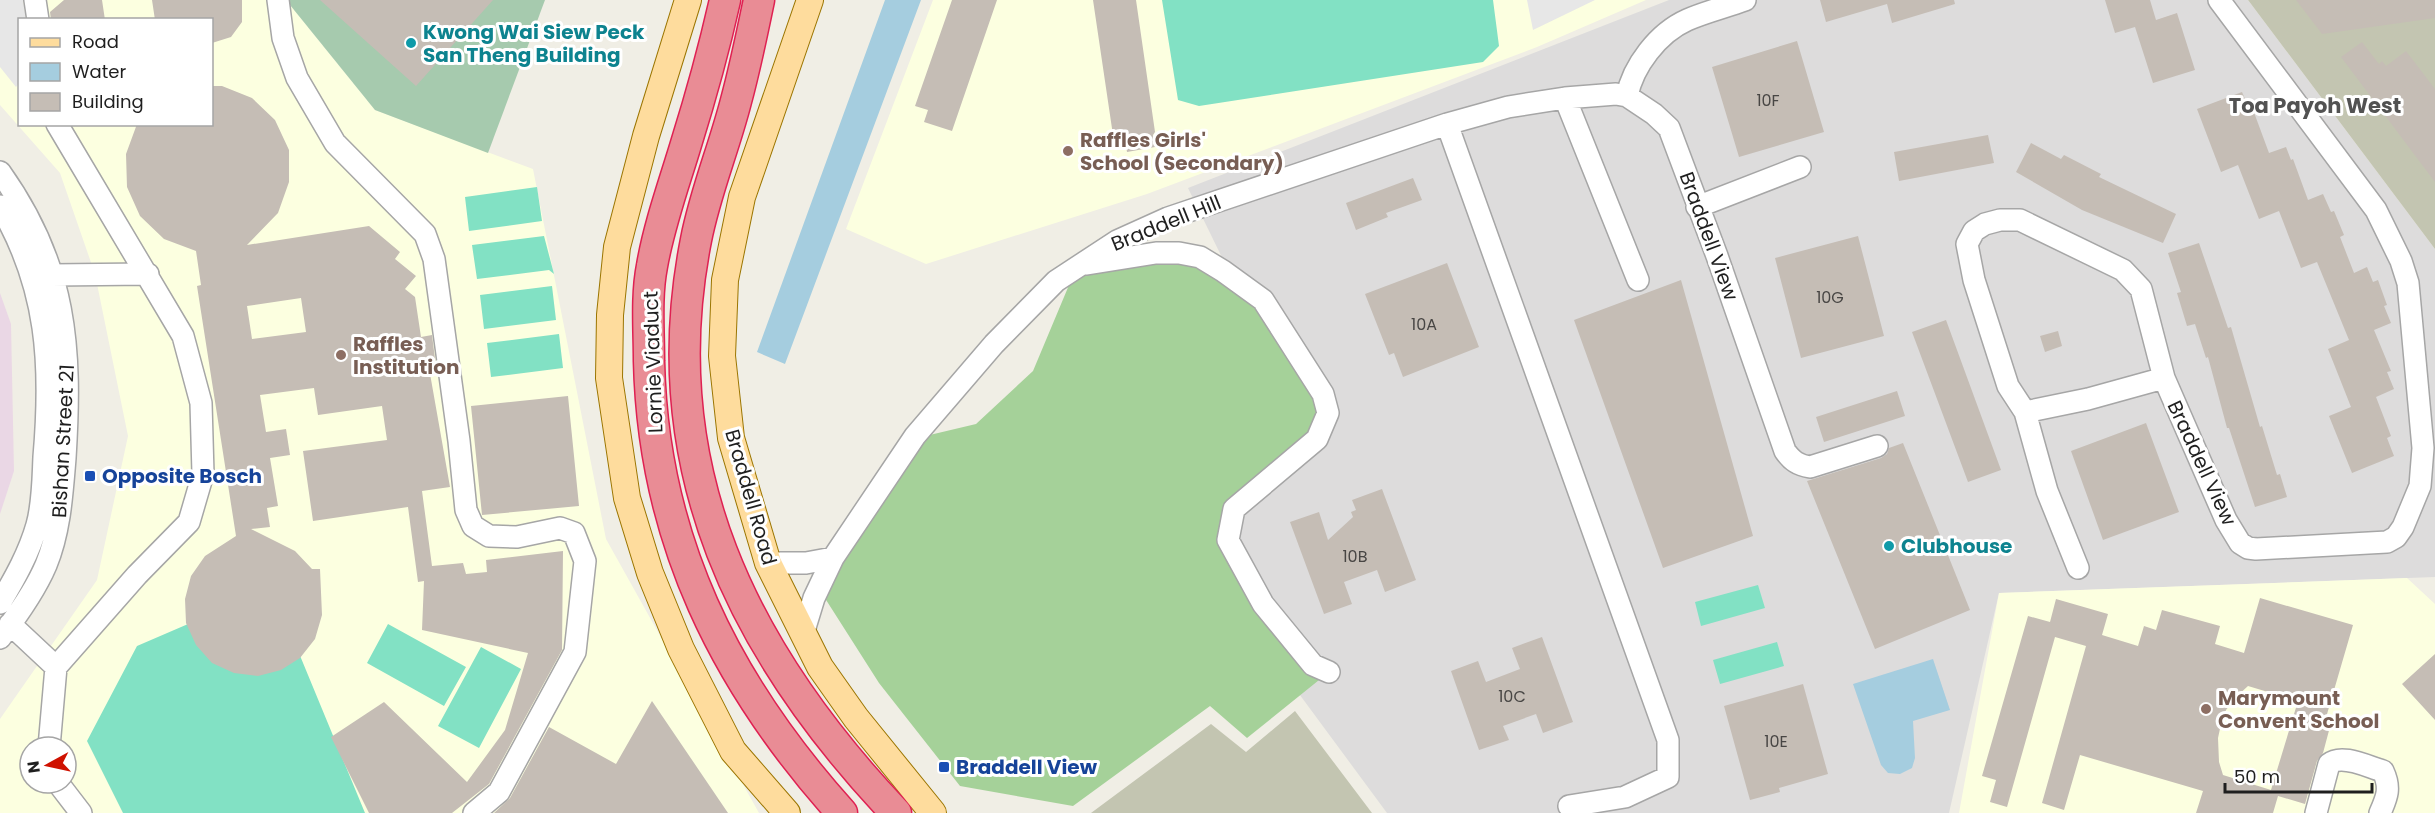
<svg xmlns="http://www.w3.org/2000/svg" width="2435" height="813" font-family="Poppins,sans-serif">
  <rect width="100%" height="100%" fill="#f0eee5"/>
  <path fill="#dddcdc" d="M1669,0H2248L2435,249V577L1999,593L1949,813H1387L1184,538L1305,427L1188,188Z"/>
  <path fill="#ead7e5" d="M0,293L11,324L14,471L0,514Z"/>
  <path fill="#fcffe0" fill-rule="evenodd" d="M0,0H286L375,110L533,169L606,539L759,813H0V719L97,580L128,436L95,274L60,173L0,105ZM20,20H212V124H20ZM30,747H66V783H30Z
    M933,0H1646L1537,47L1147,194L926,264L846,229Z
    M2407,578L2435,604V813H1959L1999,593Z"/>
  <path fill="#c3c5b1" d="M2248,0H2435V249Z
    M1295,711L1372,813H1091L1211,724L1246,752Z"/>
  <path fill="#a5d199" d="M1179,253L1263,300L1328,413L1234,509L1228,540L1263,604L1329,672L1247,738L1210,706L1073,806L960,786L879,683L821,592L917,438L976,424L1033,371L1077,266Z"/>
  <path fill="#a6caae" d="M286,0H545L488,153L375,110Z"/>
  <path fill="#82e1c4" d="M1162,0H1493L1499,46L1483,62L1199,106L1178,100Z
    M537,187L542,221L469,231L465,197Z
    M544,236L554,274L549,270L477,279L472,245Z
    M552,286L556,320L484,329L480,295Z
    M559,334L563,368L491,377L487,343Z
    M1758,585L1765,608L1701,626L1695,602Z
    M202,618L289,629L365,813H123L87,741L137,646Z
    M388,624L466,667L444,706L367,663Z
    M1777,642L1784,666L1720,684L1713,660Z
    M481,647L521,669L479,748L438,726Z"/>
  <path fill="#e7e7e7" d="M0,0H23L26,19L20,20V82L16,87L0,67Z
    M1527,0H1595L1533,30Z"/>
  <path fill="#a5cddf" d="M885,0H921L785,364L757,352Z
    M1933,659L1950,710L1913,721L1915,758L1912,768L1900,774L1888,773L1881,765L1853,684Z"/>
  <path fill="#c5bdb5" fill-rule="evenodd" d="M64,0H102L105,20H51L50,12Z
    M152,0H242V22L231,37L212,43V20H155Z
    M320,0H493L416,86Z
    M952,0H997L952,131L924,122L928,110L915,106Z
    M1093,0H1136L1155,132L1153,135L1155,147L1127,152L1125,140L1114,142Z
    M1820,0H1954L1955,4L1892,23L1887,4L1826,22Z
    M2105,0H2150L2156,20L2177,13L2195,70L2153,83L2135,27L2115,33Z
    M2296,0H2435V18L2322,34Z
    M1797,41L1824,132L1739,157L1712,67Z
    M2362,42L2379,64L2382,61L2386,66L2406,51L2435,89V182L2341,57Z
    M212,86H222L252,98L275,120L289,150V182L278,213L247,245L369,226L400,252L395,259L416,276L405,289L415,297L421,337L432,335L436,367L429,368L450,487L422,491L432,566L463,563L466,574L487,572L486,560L563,551L562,650L489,784L452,813H369L331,737L384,702L467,782L505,730L528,653L422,630L424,581L418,582L408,507L313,521L303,451L387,440L382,406L318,415L314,388L260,395L266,432L286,429L290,455L270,458L278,506L267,508L270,527L251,529L295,551L312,569H320L322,615L315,639L300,658L281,670L258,676L234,673L212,663L196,645L186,623L185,599L191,576L205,556L236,536L197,286L201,285L196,251L164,239L140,216L127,187L126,154L137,124H212ZM301,298L306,332L252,339L247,306Z
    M2242,92L2249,108L2252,107L2269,153L2286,147L2291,160L2293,159L2308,200L2323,194L2331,212L2334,211L2344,235L2340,237L2354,273L2367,267L2373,282L2378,280L2387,305L2384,306L2391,323L2374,330L2391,371L2387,372L2394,389L2376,397L2391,436L2387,438L2394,456L2352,473L2329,416L2351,407L2328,349L2349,340L2317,262L2301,268L2279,211L2259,219L2238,165L2221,172L2197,109Z
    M1988,135L1994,163L1899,181L1894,152Z
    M2031,143L2061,159L2064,155L2101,174L2099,177L2176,214L2163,243L2082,210L2016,172Z
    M1413,178L1422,200L1386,213L1388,217L1356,230L1346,203Z
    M1858,236L1884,336L1801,358L1775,258Z
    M2199,243L2228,328L2231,327L2260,427L2262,426L2277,475L2280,474L2287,497L2255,507L2229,428H2227L2208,357L2206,358L2195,324L2187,326L2177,293L2181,292L2168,253Z
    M1447,263L1479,347L1403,377L1394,353L1389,355L1365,294Z
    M1681,280L1753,536L1663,568L1574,320Z
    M1946,320L2001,470L1968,482L1912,332Z
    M2058,331L2062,346L2045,352L2040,336Z
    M1897,391L1905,416L1824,442L1816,417Z
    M568,396L579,506L482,515L471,406Z
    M2146,423L2179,512L2103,540L2071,451Z
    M1903,443L1970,610L1875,649L1807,481L1881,458L1887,454L1889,448Z
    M1382,489L1416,580L1385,592L1377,570L1344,582L1352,604L1324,614L1290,522L1319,512L1328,540L1353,517L1351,512L1356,510L1352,500Z
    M2260,598L2353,625L2325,721L2331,723L2323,753L2317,761L2305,804L2278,796L2273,813H2196L2203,791L2080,755L2064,810L2042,803L2086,646L2055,637L2007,807L1990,802L1996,780L1982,776L2028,616L2050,622L2056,599L2108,614L2102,635L2138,646L2144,626L2156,630L2162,610L2220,626L2215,644L2244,653ZM2248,686L2298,701L2271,790L2223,775L2219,762L2218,738L2221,724L2226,710L2236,697Z
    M1542,637L1573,722L1543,733L1536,714L1503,726L1509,740L1479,750L1451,671L1478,661L1486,682L1520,669L1512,648Z
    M2435,654V720L2402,684Z
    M1803,684L1828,774L1779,788L1780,792L1750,800L1724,706Z
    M652,701L728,813H494L510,798L549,727L616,764Z"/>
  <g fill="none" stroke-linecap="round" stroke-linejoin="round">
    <defs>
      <path id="minor" d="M35,0L38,20
        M278,0L283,38L297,78L335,143L425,234L434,259L459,441L466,510L473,526L489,536L517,537L560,528L574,533L585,561L575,652L499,792L474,813
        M1627,96C1633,66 1658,33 1687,20C1705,12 1726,7 1745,0
        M1565,98L1638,280
        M1447,124L1668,740V777L1625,797L1569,806
        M0,172C67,266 72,347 65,458C62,494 60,531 46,565C35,591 17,616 0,638
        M0,206C48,287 52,365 44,457C43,479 43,504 37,525C29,553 15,578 0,603
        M1697,207L1800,167
        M1087,264L1156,253H1179L1200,257L1223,271L1263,300L1323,394L1328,413L1317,439L1234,509L1228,540L1263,604L1313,665L1329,672
        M52,275L148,274
        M2164,378L2088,399L2025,412L2008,386L1974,280L1967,244L1974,231L1985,224L2000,220H2020L2123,270L2141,289L2164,378L2226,520L2240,543L2248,548L2256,549L2387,542L2396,537L2403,527L2420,486L2423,448L2408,283L2401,261L2376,210L2219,0
        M2025,412L2047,491L2078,568
        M768,563H806L833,558
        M10,624L56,667
        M803,634L814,598L833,558L915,436L994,344L1056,281L1117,241L1168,218L1447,124L1508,107L1565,98L1616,94L1627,96L1654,114L1669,128L1717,256L1785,451C1792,461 1798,465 1810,467L1877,446
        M56,667L137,575L189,522L203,474L201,403L183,336L57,124
        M49,747L56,667
        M58,783L81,813
        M2316,813L2329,764C2342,753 2368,767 2383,771C2391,788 2387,797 2380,813"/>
      <path id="major" d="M688,0L646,136L617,247L610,315L609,378L627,498L650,573L681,649L733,751L787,813
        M810,0L742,197L725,280L722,356L731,438L768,563L820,667L856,718L933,813"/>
      <path id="highway" d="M725,0C714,49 701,96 686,144C674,184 659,225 652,266C646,296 649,331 649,361C653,539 725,683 842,813
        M759,0C752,34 745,68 736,101C724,148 705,193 696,240C651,467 743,652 896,813"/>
    </defs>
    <use href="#minor" stroke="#a6a6a6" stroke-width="24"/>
    <use href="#major" stroke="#9b7500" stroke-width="28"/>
    <use href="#highway" stroke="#df2152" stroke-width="33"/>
    <use href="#minor" stroke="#fff" stroke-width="21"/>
    <use href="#major" stroke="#fedc9d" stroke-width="26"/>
    <use href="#highway" stroke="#e98c95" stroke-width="30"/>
  </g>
  <g fill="#0f9aa8" stroke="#fff" stroke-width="2">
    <circle cx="411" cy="43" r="6"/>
    <circle cx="1889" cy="546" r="6"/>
  </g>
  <g fill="#8d6e63" stroke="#fff" stroke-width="2">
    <circle cx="1068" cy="151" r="6"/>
    <circle cx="341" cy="355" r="6"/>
    <circle cx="2206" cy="709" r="6"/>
  </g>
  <g fill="#1a4fb4" stroke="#fff" stroke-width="2">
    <rect x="84" y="470" width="12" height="12" rx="3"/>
    <rect x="938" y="761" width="12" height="12" rx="3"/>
  </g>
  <g text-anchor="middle" stroke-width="6" stroke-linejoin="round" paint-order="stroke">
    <g font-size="16" fill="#484644">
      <text x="1768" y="106">10F</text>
      <text x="1830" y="303">10G</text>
      <text x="1424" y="330">10A</text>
      <text x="1355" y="562">10B</text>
      <text x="1512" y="702">10C</text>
      <text x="1776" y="747">10E</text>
    </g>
    <g font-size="20" font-weight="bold" fill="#0d838f" stroke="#fff" text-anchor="start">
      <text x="423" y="39">Kwong Wai Siew Peck<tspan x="423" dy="23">San Theng Building</tspan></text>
      <text x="1901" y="553">Clubhouse</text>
    </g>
    <g font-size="20" font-weight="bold" fill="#785e54" stroke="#fff" text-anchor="start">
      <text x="1080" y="147">Raffles Girls'<tspan x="1080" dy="23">School (Secondary)</tspan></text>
      <text x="353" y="351">Raffles<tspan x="353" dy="23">Institution</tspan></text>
      <text x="2218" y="705">Marymount<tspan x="2218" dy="23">Convent School</tspan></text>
    </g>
    <g font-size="20" fill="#1f1f1f" stroke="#fff">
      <text transform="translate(1166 223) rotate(-22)" y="7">Braddell Hill</text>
      <text transform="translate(1709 236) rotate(70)" y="7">Braddell View</text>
      <text transform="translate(653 362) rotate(-92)" y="7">Lornie Viaduct</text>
      <text transform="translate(63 441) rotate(-87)" y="7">Bishan Street 21</text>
      <text transform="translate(2202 463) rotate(65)" y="7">Braddell View</text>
      <text transform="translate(751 497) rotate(74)" y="7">Braddell Road</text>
    </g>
    <g font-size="20" font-weight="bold" fill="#164399" stroke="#fff" text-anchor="start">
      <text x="102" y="483">Opposite Bosch</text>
      <text x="956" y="774">Braddell View</text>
    </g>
    <g font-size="21" font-weight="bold" fill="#525252" stroke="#fff">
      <text x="2315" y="113">Toa Payoh West</text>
    </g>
  </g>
  <rect x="18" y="18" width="195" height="108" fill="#ffffff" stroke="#a5a5a5" stroke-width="1.5"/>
  <rect x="30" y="38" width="30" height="9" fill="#fedc9d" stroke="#a5a5a5" stroke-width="1.5"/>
  <text x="72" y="48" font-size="18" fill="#1f1f1f">Road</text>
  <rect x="30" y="63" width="30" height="18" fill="#a5cddf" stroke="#a5a5a5" stroke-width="1.5"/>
  <text x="72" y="78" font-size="18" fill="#1f1f1f">Water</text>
  <rect x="30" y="93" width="30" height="18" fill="#c5bdb5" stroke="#a5a5a5" stroke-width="1.5"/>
  <text x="72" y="108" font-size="18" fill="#1f1f1f">Building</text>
  <g transform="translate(48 765) rotate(262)"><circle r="28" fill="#ffffff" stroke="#a5a5a5" stroke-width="1.5"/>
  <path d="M0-4.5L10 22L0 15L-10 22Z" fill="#cf1100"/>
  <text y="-9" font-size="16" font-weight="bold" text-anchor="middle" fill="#1f1f1f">N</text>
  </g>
  <path d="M2225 783v9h147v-9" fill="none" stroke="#1f1f1f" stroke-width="3"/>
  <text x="2234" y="783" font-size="18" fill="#1f1f1f" stroke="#ffffff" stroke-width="4.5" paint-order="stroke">50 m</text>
</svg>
